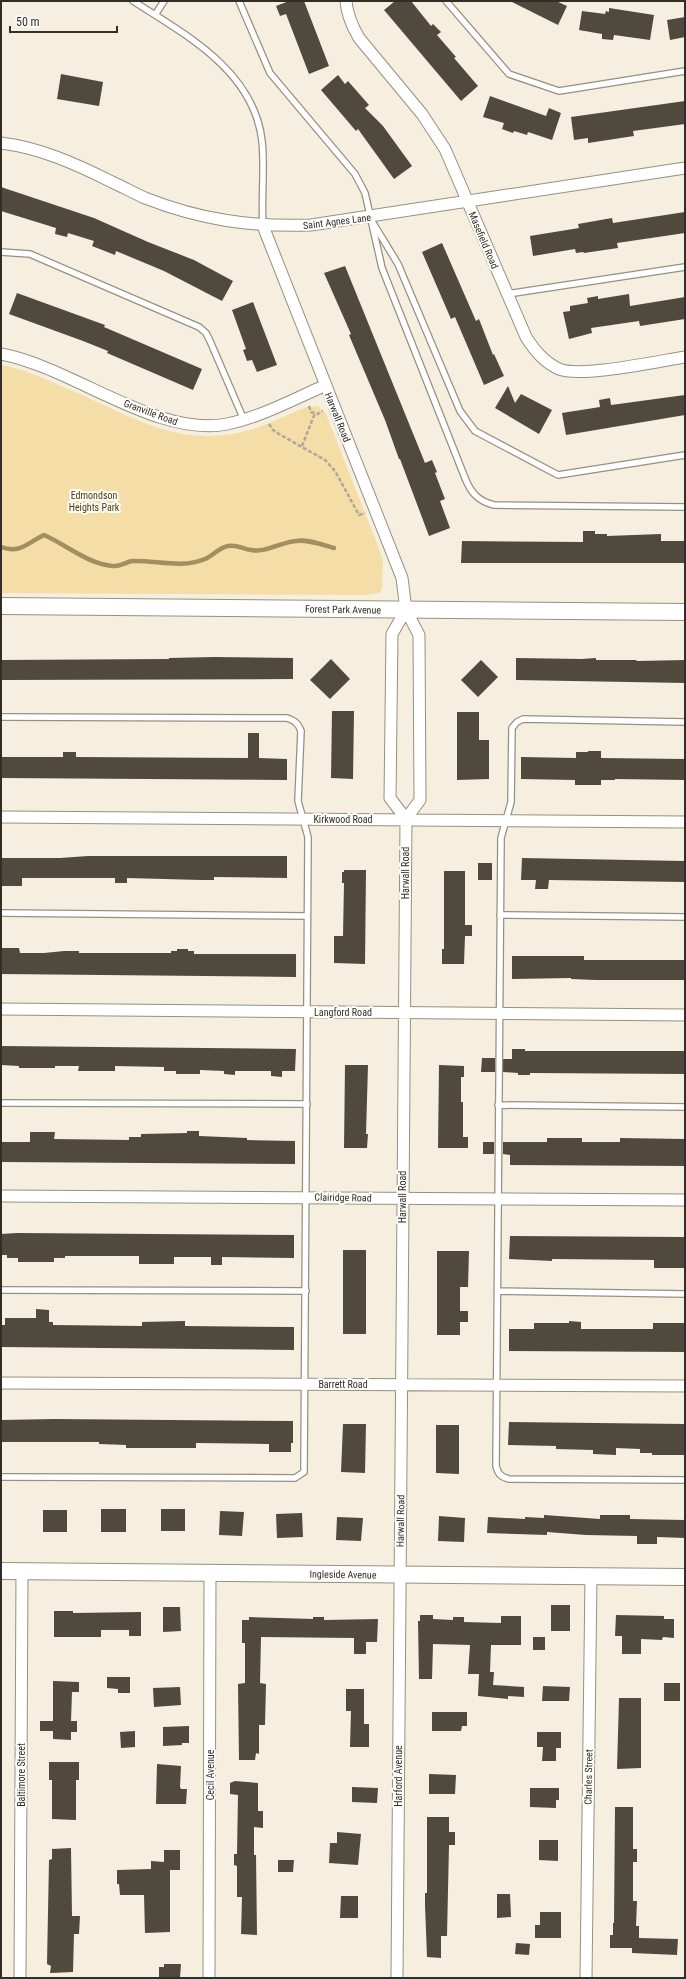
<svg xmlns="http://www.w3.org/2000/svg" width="686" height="1979" font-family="'Roboto Condensed',sans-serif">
  <rect width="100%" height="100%" fill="#f6efe0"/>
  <path fill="#f5dda7" d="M1,365C27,369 51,382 75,392C132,417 178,447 242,432C264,427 286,415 307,407L318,406L326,414L380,551L383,563L382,589L379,593L366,595L1,593Z"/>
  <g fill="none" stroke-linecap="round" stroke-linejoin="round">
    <path stroke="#a18e61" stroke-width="4.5" d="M1,547C20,554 27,543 44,535C67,545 86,563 112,566C119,567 126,562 132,561C156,560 181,569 205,559C213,556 218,548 228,546C237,544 243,549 251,550C266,553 281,542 296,541C308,539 322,545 334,548"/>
  </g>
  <path fill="#4f4a3d" d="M289,1H304L329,66L309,74L286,14L280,16L276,6Z
    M395,1H411L431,26L433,24L441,32L437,35L456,57L454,58L478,86L461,101L384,10Z
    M510,1H556L567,6L558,25Z
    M609,8L654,15L650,40L614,35L613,40L602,39V34L579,30L582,11L605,14L606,11L609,12Z
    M685,17V37L670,40L667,20Z
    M61,74L103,82L99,106L57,99Z
    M338,75L345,84L348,81L369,105L365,108L383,126L412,166L394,179L358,129L356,131L321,90Z
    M490,96L546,116L549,108L561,113L552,140L528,132L527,135L514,131L513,133L502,129L504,123L483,117Z
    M685,101V124L633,131L634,136L588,143V138L574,140L571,117Z
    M1,187L94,218L148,242L194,260L233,281L222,301L164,271L116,251L115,255L92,246L94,241L68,233L67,237L55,234L56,228L1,211Z
    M685,212V233L617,243L618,248L584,253L583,252L576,253L575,249L533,256L530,236L579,228L578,224L612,218L613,223Z
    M442,243L476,321L479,319L493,355L494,354L504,376L484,385L455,317L451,319L422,252Z
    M345,266L425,463L432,460L437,472L435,473L445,499L440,501L450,528L429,536L400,459H399L385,420L357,354L349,335L351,334L324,273Z
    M17,293L105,325L104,327L202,369L193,390L107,353L108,351L83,341L9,314Z
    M629,294L630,306L685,297V319L640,326L639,321L591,328L592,333L569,339L563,312L570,311V306L588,303L587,298L598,296V299Z
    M253,302L277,365L257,372L252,360L247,361L243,350L246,349L232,310Z
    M508,386L515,403L521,394L552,410L539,434L495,408Z
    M685,395V415L566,435L562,413L600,407L599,400L610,398L611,405Z
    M583,531H595V534H607V536L661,534V541H685V563H461L462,541L583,542Z
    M215,657L293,658V679L1,680V660L169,659V658Z
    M516,658L582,659L596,658V660H636L637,661L685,660V683L516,680Z
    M331,659L350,679L330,699L310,680Z
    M481,660L498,677L478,697L461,680Z
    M332,711H354L353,779L331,778Z
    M457,712H479V740H489V779L457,780Z
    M248,733H259V758L287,759V780L1,778V757H63V752H76V757L248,758Z
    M588,751H601V758L685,759V780L615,779V780H601V785H575V780L521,779V757L576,758V752H588Z
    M88,856H287V878L214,877V880H201L127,878V883H115V878H22V886H1V858H60Z
    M522,858L685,861V882L549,880L548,889H535L536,880H521Z
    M478,863H492V880H478Z
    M344,870H366L365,964L334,963V936H343L344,883H342V872H344Z
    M444,871H465V925H472V936H465L464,964H442V949H444Z
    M1,948H19L20,953H44L64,951H79V953H171V951H177V949H188V951H194V954H296V977L1,974Z
    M512,956H584V960H685V980H596L571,979V978L512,979Z
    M1,1046L296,1049L295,1071H282V1077L271,1076V1071H235V1075L224,1074V1071L200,1070V1074H176V1071H164V1067L115,1066V1071H78L79,1066H55V1068H19V1066L1,1065Z
    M512,1049H525V1051H685V1074L530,1073V1075H518V1073L503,1072V1059H512Z
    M482,1058H495V1072H481Z
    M345,1065H368L366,1134H368L367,1148H344Z
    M439,1065L464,1066V1077H461V1102H463V1137H468V1148H438Z
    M187,1131H199V1136L247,1138V1140L295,1141V1164L1,1162V1142H30V1132H55L54,1139L129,1140V1137H141V1134L187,1133Z
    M547,1138H582V1142H620V1138L685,1139V1166L510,1165V1155L503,1154V1142H547Z
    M483,1142H494V1154H483Z
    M17,1233L294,1235V1258L222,1257V1265H211V1257H174V1264H139V1256H65V1258H54V1262H18V1258H7V1255H1V1234Z
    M510,1236L685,1237V1268H654V1260L552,1259V1261L509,1259Z
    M343,1250H366V1334H343Z
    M437,1251H469L468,1287H460V1311H468V1322H460V1335H437Z
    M36,1309L49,1310V1322H53V1325L142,1326V1322L185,1321V1326L294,1327V1350L1,1347V1325H5V1318H36Z
    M569,1321L581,1322V1329H653V1323H685V1352L509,1351V1329H534V1323H569Z
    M54,1419L293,1421V1443H291V1452H269V1444L196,1443V1448H126V1445L99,1444V1442H1V1420Z
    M509,1422L685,1424V1455H652V1453H640V1449L616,1448V1455L593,1454V1450L556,1449V1446L508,1445Z
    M343,1424H366L365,1473L341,1472Z
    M436,1425H459V1474L436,1473Z
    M101,1509H126V1532H101Z
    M161,1509H185V1531H161Z
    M43,1510H67V1532H43Z
    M220,1511L244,1512L242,1536L219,1535Z
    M302,1513L303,1537L277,1538L276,1514Z
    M544,1515L600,1519V1515H630V1519L685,1520V1538L657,1537V1544H637V1536L586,1535L547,1532V1535L487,1533L488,1517L525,1519V1517L544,1518Z
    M439,1516L465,1518L464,1542L438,1541Z
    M337,1517L363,1518L361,1541L336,1540Z
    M551,1605H570V1631H551Z
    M163,1607H180L181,1631L163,1632Z
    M54,1611H73V1613L141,1612V1636H129V1630H101V1637H54Z
    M420,1615H433V1619L453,1620V1617H464V1622L501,1623V1616H521V1645H491L490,1672H494L493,1685L524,1687V1697L508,1696V1699L478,1696L479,1674H468L470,1645L433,1644L432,1679H419L418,1621H420Z
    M616,1615L664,1616V1619H674V1638L663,1637L662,1640L641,1639V1654H622V1636H615Z
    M249,1617L313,1619V1617H324V1620L378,1619L377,1642H366V1654H354V1638L261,1637L260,1683L266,1684L265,1725H259V1754L256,1753L255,1760H239L238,1684L245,1683V1643H242V1620H249Z
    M533,1637H545V1650H533Z
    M107,1677H130V1693H118V1689L107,1688Z
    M53,1681L79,1682V1692H72L71,1721H77V1732H71V1740L53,1739V1731H40V1721H53Z
    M664,1683H680V1701H664Z
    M543,1686L570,1687L569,1701H542Z
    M180,1687L181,1705L154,1707L153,1688Z
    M346,1689H364V1724H369V1747H350L351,1711H346Z
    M619,1698H641V1768L617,1769Z
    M432,1712H467V1726H462L461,1731H432Z
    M189,1726V1743H182V1745L163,1746V1727Z
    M135,1731V1747L121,1748L120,1732Z
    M537,1732H561V1748H556V1761H542L543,1747H537Z
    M49,1762H79V1780H76V1820L52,1819V1780H49Z
    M157,1764L181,1766L180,1787L181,1789H187L186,1804H156Z
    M429,1774L456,1775L455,1794H429Z
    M235,1781L258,1783V1811H263V1828L254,1827V1855H256L257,1935L241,1934L242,1897H237V1866L234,1865V1854H237L238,1795L230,1794V1783Z
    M352,1787L378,1788L377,1803L352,1802Z
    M530,1788H559V1800H556V1808L530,1807Z
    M615,1807H633V1849H637V1862H633V1901H637L636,1926H639V1938L678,1939L677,1955L632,1953V1948H610V1935H613V1923H614Z
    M427,1817H449V1832H455V1845H449L447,1936H441V1958L427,1957L425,1905V1893H427Z
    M337,1832L361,1834L358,1865L329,1863L330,1843H337Z
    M539,1840H558V1861L539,1860Z
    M71,1848L72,1916H80L79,1934H74L73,1972L50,1973L51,1966L47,1964L49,1860L52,1859V1849Z
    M164,1850H180V1870H170V1932L145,1933L144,1895H120L119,1884H117V1870L151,1869V1861L164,1862Z
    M278,1860H294L293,1872H278Z
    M497,1894H510L511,1917L497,1918Z
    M341,1896H358V1918H340Z
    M540,1912H561V1938H535V1925H540Z
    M516,1943L530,1944L529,1955L515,1954Z
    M164,1964H181L180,1978H159V1967H164Z"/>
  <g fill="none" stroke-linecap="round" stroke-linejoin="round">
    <defs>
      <path id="lane" d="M133,1C186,35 254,71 262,141C265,169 261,197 263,226
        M239,1L270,73L355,174L365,193L382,268L465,478C471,493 478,501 494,505L685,507
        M446,1L509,74L559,91L685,71
        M155,15L164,1
        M373,223L398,264L460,411L475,431L558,475L685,455
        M1,252L30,254L199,327L206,333L210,341L244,420
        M507,294L685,267
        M1,717L287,718C295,721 298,723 301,731L298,801L308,837L304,1472L295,1478L1,1477
        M685,722L523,719L517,722L512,728L511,802L501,838L496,1466C498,1474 501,1477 509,1479L685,1480
        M1,913L307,916
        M500,915L685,917
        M1,1103L307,1104
        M498,1105L685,1107
        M1,1290L306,1291
        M498,1291L685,1294"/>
      <path id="street" d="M346,1C347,15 352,26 359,38L422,114L445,149L526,337C535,351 544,362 559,369C580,378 659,361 685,357
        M1,143C41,148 76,164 112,182C123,187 134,193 145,198C201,220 251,227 311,225L685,168
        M263,226L402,578L406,610L419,635L420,800L406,819
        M1,354C72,367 157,438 227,424C261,417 294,399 326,385
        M1,817L685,822
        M1,1009L685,1015
        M1,1196L685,1200
        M1,1383L685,1386
        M20,1978L22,1572
        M209,1978L210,1573
        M397,1978L406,819L390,798L392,634L406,610
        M586,1978L591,1576"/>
      <path id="secondary" d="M1,606L685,612
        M1,1571L685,1577"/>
    </defs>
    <use href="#lane" stroke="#969082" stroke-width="8"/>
    <use href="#street" stroke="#969082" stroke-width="13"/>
    <use href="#secondary" stroke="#969082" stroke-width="18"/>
    <path stroke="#ada79c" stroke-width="2.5" stroke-dasharray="4 2" stroke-linecap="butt" d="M309,406L311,412L318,414L323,411
      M269,424L273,430L279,434L325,460L335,471L359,515L365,513
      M302,446L315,413"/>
    <use href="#lane" stroke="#fff" stroke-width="5.5"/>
    <use href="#street" stroke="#fff" stroke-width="11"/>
    <use href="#secondary" stroke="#fff" stroke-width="16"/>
  </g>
  <g text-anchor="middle" stroke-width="4" stroke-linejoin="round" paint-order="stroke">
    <g font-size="10" fill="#302e28" stroke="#fefdfa">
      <text transform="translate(337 221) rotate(-7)" y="4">Saint Agnes Lane</text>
      <text transform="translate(484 240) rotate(67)" y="4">Masefield Road</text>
      <text transform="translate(151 412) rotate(20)" y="4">Granville Road</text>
      <text transform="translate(338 417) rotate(68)" y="4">Harwall Road</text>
      <text transform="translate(343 609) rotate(1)" y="4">Forest Park Avenue</text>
      <text x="343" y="823">Kirkwood Road</text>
      <text transform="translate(405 873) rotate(-90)" y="4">Harwall Road</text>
      <text x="343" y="1016">Langford Road</text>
      <text transform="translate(343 1197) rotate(1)" y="4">Clairidge Road</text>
      <text transform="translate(402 1197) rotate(-90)" y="4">Harwall Road</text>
      <text x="343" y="1388">Barrett Road</text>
      <text transform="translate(400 1521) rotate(-89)" y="4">Harwall Road</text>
      <text transform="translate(343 1574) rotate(1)" y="4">Ingleside Avenue</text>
      <text transform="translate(21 1775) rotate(-90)" y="4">Baltimore Street</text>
      <text transform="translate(210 1775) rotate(-90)" y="4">Cecil Avenue</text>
      <text transform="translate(398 1776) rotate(-90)" y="4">Harford Avenue</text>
      <text transform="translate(588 1777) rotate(-89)" y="4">Charles Street</text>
    </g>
    <g font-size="10" fill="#4c3a08" stroke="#fefdfa">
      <text x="94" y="499">Edmondson<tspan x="94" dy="12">Heights Park</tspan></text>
    </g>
  </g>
  <rect width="686" height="1979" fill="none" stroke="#302e28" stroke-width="4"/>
  <path d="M10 26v6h107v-6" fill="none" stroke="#302e28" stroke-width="2"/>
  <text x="16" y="26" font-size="12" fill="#302e28" stroke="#fefdfa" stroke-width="3" paint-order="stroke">50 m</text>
</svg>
